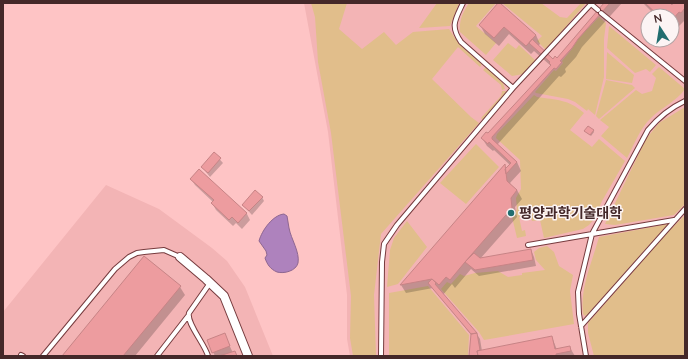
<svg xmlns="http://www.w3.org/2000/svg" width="688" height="359" font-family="'Nunito Sans','Noto Sans KR',sans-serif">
  <rect width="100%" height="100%" fill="#fec4c5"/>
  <path fill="#f3b4b5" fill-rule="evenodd" d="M304,3H685V356H350L347,339V295L328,132ZM648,16H672V40H648Z
    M106,185L159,209L212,248L227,261L245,287L273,356H3V312Z"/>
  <path fill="#e1be8b" d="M311,3H347L339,29L362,49L384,32L396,45L413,32L449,29L459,44L482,64L480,67L458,47L432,79L471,117L479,123L381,234L374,295L376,356H353L350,338L351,296L331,133L318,62L315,17Z
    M437,3H459L450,26L419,28Z
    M469,3H496L476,26L496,43L486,55L460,32C459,20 463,12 469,3Z
    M502,3H541L560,17L567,18L581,3H586L546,50L537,41L542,36Z
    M599,17L606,23L604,39V77L595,115L588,109L587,111L575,102L568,99L536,93L535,92L554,70L556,71L563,63L562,61L572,49L578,39Z
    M609,26L656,65L650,72L646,69L635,73L607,48Z
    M508,43L516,49L519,45L536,61L524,74L512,76L493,60Z
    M607,52L634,75L632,83L606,79Z
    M486,67L503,83L505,89L502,90L501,85L483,70Z
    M659,67L685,89C677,101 662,107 651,118C640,128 634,145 627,158L601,136L609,127L600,120L636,90L642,94L652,91L656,78L652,74Z
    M606,80L632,85L635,88L599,119L596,116Z
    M502,91H506L505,95L483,120L481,118L501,96Z
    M534,95L537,97C557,100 568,99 584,113L570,130L592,147L599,139L625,161L602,201L595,218L589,225L583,229L544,238L540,220L532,221L530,214L519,217L522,231L525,230L526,236L517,238L512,217L517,209L516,198L521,189L520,160L496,138L497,134Z
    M685,107V204L674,215L615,225L605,224L646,139L659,123Z
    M476,144L499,167L466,204L440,183Z
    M685,215V356H594L588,333V323L668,232Z
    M407,221L427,247L398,284L387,287L390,250L394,238Z
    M668,224L588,314L585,316L583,314C580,287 592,263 599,237Z
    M547,246L554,252L559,266L573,275L570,291L574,324L484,340L479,332L441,289L447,282L451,284L460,274L464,276L475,273L498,271L508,277L522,275V273L545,270L536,260L534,252L539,248Z
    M428,286L469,335L468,356H389V293Z"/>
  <path fill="#ae82bd" stroke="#8e6791" d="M284,214L287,216C288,220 288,224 289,228C291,239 300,252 298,263C296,271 284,274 277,272C270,269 267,264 265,258L267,255L266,251L259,241C262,230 273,215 284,214Z"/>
  <path fill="#0003" d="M499,3L536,35L540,44L538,46L553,60H557L605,3H622L582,47L576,57L565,69L566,72L561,77L559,76L497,145L517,162L521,171L510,183L511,185L517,190L522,199L515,207L517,217L480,259L531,250L534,257L536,266L479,276L471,269L455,288L452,284L443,295L476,333L480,339L482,351L552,337L557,350L570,348L575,356H470L472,336L433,288L406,293L401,285L504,166L506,170L510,165L494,150L493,151L487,146L482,138L488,135L551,66L534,51L531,54L509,34L499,46L485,34L480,25Z
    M643,3H668L672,6L675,3H685V20L673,32L672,30V16H656Z
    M593,130L594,132L591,136L585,131Z
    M214,153L223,163L210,177L202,167Z
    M199,170L247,214L250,220L242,229L236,223L233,226L216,210L212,203L213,202L195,185L191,179Z
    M262,197L264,201L252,215L243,205Z
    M145,257L180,287L185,295L135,356H63Z
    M224,334L233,353L237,356H215L213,352Z"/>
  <path fill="#ed9c9f" stroke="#c78486" d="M498,3H500L536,35L526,46L504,27L494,38L479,25Z
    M604,3H610L578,39L572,48L560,61L562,62L556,69L554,68L492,137V139L517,162L506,174L505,169L511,163L489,142L488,144L481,138L486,132L488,133L551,65L549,63L550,62L529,43L532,39L553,59L555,56L557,58Z
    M645,3H670L672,5L673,3H685V8L681,13L679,12L672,20V16H659Z
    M588,126L594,130L590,135L584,131Z
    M214,152L221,158L208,173L201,167Z
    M505,164L507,181L517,190L511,198L512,208L465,262L450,280L446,277L439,285L432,279L400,285Z
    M199,169L247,213L238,223L232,217L229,220L211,203L214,200L190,179Z
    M255,190L263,197L249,211L242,205Z
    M531,249L533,260L475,270L465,262L474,253L480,258Z
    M144,256L181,286L123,356H62Z
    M432,279L436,283L435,284L477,333L471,334L428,283Z
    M225,333L230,346L212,353L207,340Z
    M477,333L480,350L477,351L478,356H469L471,334Z
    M552,336L555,349L570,346L571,351L556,354V356H478L477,351Z
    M235,351L237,356H219Z"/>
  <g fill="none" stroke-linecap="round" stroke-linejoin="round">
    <defs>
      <path id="lane" d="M463,3C455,20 450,26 461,42L513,88
        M591,4L598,10
        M601,13L685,81
        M528,245L674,220
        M581,326L685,209
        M21,355L23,356
        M43,356L115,269L129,257L137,253L144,252L164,250L180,257
        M157,356L188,316
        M208,356C205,344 186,323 189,313L210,283
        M381,356L382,262L384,244L397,225L513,88L592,3
        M586,356L579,314L578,292L592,234L648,130C659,117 670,108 685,101"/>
      <path id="street" d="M180,257L206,279L224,296L248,356"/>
    </defs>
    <use href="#lane" stroke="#763b3e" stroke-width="6"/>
    <use href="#street" stroke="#763b3e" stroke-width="10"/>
    <use href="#lane" stroke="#fff" stroke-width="4"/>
    <use href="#street" stroke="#fff" stroke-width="8"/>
  </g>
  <circle fill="#216d6f" stroke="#fcf4f4" stroke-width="1.5" cx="511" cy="213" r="4"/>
  <g text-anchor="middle" stroke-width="3" stroke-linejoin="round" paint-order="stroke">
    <g font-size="14" font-weight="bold" fill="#442829" stroke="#fcf4f4" text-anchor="start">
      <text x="519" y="218">평양과학기술대학</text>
    </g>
  </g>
  <rect width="688" height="359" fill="none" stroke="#442829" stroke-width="8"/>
  <g transform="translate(660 28) rotate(348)"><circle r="19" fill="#fcf4f4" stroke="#b2a2a3"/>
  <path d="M0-3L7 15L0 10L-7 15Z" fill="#216d6f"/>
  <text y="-6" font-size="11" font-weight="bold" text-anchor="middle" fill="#442829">N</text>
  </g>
</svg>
